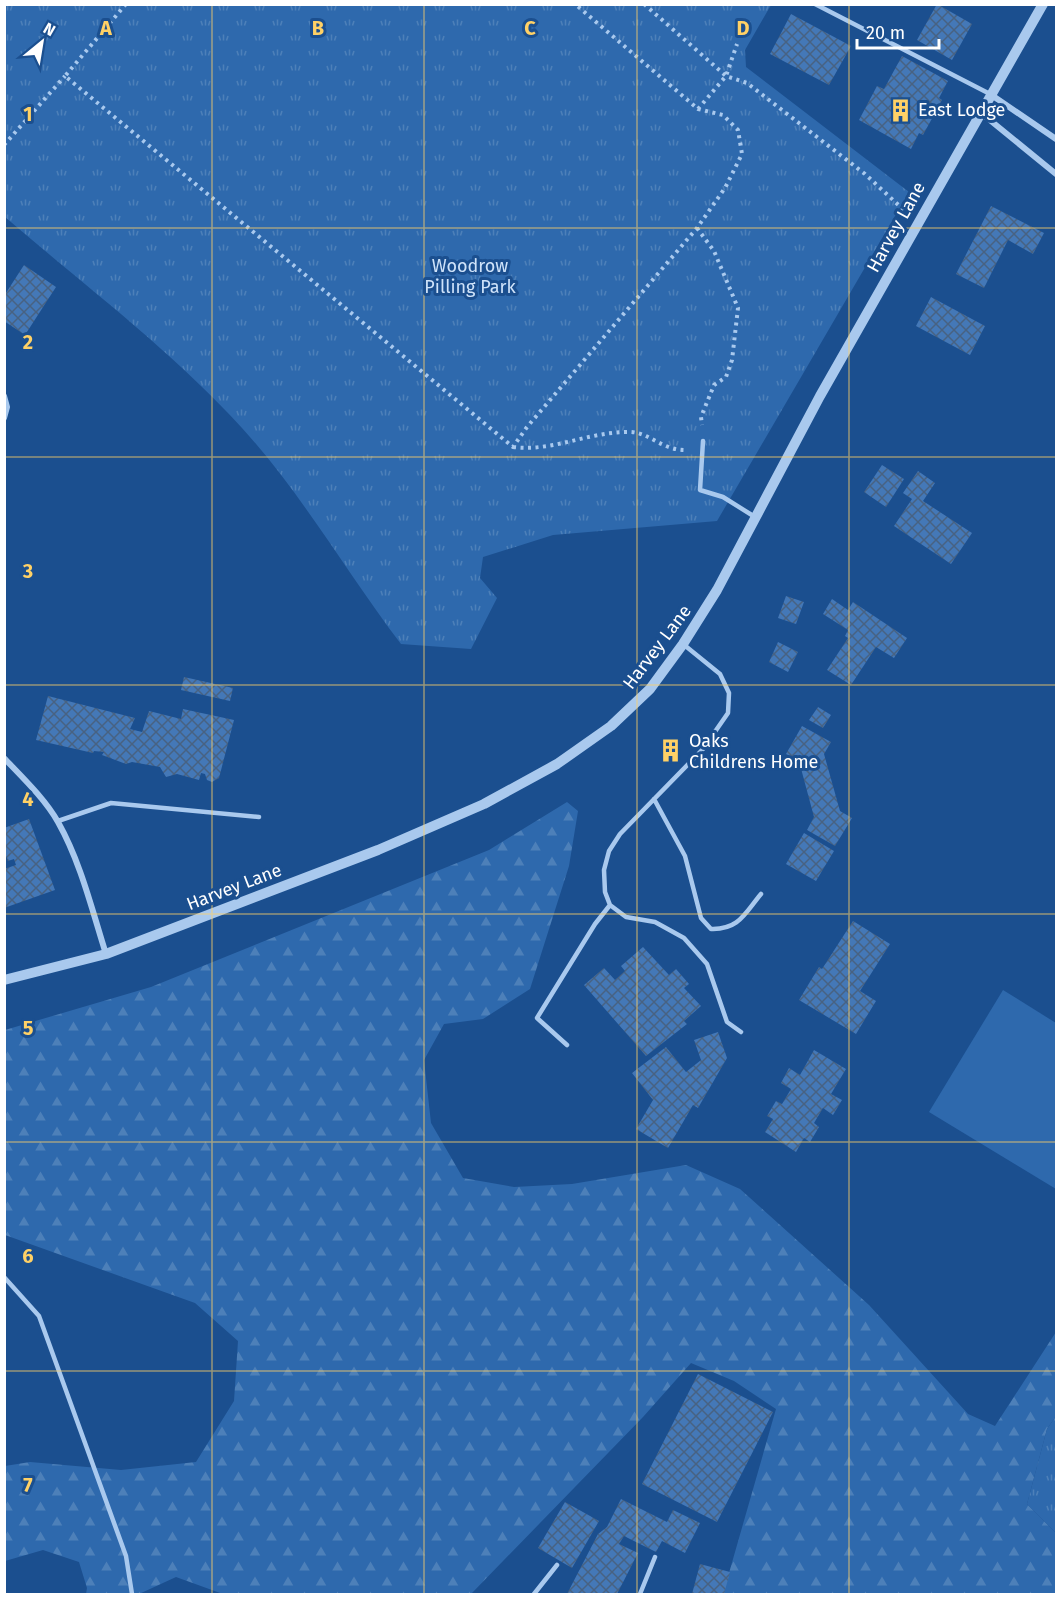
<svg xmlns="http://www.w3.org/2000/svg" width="1061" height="1599" font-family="'Fira Sans',sans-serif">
  <defs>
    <pattern id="forest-firs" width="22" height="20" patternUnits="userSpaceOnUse" patternTransform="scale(1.5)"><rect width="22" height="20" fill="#2e69ad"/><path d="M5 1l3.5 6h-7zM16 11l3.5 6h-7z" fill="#4d80b9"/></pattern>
    <pattern id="park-tufts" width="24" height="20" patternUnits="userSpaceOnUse" patternTransform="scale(1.5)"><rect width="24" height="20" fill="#2e69ad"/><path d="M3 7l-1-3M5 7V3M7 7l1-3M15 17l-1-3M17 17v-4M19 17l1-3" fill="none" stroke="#4d80b9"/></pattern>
    <pattern id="building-cross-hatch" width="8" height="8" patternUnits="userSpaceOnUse" patternTransform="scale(1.5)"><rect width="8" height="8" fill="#4478b7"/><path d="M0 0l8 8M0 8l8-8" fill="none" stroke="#486282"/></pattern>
  </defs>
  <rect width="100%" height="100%" fill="#1b4f8f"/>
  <path fill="#2e69ad" d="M1003,990L1056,1023V1189L929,1112Z"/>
  <path fill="url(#forest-firs)" d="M567,802L578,811L569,866L530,989L483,1019L444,1024L424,1060L431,1123L463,1178L514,1187L572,1184L686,1165L740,1189L869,1305L968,1414L995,1426L1056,1332V1416L1047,1429L1027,1504L1056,1533V1594H723L776,1409L734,1381L691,1363L643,1417L471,1594H223L176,1577L139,1594H86L87,1588L79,1562L43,1550L5,1561V1466L30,1462L121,1470L196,1462L234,1401L238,1341L195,1303L5,1235V1030L151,987L489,850Z"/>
  <path fill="url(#park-tufts)" d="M4,5H771L745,50L746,67L909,192L717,521L553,535L483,557L480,578L497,598L471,649L401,644C347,573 302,494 242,428C171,350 85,286 5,217Z
    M1056,1416V1533L1027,1504L1047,1429Z"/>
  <path fill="url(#building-cross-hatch)" d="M937,4L972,24L952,60L917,40Z
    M791,14L851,46L829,85L770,54Z
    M902,56L948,81L939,98L942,100L923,135L919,133L911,149L859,120L877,86L884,89Z
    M991,206L1044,233L1033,254L1008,240L984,288L956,274Z
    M24,265L56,287L25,335L4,321V296Z
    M931,297L985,326L970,355L916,326Z
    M882,465L904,479L886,507L864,492Z
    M918,471L935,483L923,501L972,533L951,564L894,526L912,499L903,493Z
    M786,596L804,602L796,624L778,618Z
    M832,599L848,610L853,602L907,638L894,658L876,647L851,685L827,670L848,638L845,636L848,630L823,614Z
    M778,642L798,652L788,672L769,662Z
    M184,677L233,688L230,701L181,690Z
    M48,696L135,718L130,729L142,732L149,711L181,719L183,709L234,720L219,778L212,782L207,780L205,774L201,773L199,780L177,774L166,777L160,767L132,762L126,764L102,755L104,752L94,751L93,753L36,740Z
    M818,707L831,715L823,728L809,720Z
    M802,726L831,742L824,754L840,811L852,818L835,846L807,830L814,817L799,761L786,754Z
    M671,744L678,751L670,759L663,752Z
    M29,819L55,890L4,908V869L16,865L14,859L8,861L4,851V828Z
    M804,833L834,851L816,881L786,864Z
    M853,921L890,944L860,991L876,1001L856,1034L799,1000L819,967L822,969Z
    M643,947L669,975L676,969L689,984L684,988L701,1006L684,1021L687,1024L646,1056L584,985L604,968L615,980L625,971L621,966Z
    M718,1032L727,1058L698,1108L693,1105L668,1148L636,1129L653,1100L632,1073L666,1047L686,1072L701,1060L694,1040Z
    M814,1050L846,1069L831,1094L842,1100L833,1115L823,1108L814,1123L819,1127L810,1142L804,1138L796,1152L765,1132L773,1119L767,1116L776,1101L782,1104L791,1089L781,1083L789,1068L800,1075Z
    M698,1374L773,1412L717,1522L642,1484Z
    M621,1499L667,1522L673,1510L700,1523L685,1553L662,1541L656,1552L624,1536L619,1544L638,1553L617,1594H567L598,1534L607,1527Z
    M565,1502L599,1521L572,1568L538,1548Z
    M700,1564L730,1572L724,1594H692Z"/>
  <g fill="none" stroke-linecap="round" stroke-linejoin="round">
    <path stroke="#a9c9ee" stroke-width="4" stroke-dasharray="3 4.5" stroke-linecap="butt" d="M126,4L65,76L513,447L527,427L697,228L725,188L742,154L738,130L723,115L698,109L575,4
      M644,4L726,76L747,83L865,174L906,212
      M698,109L726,76L737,44
      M4,145L65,76
      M697,228L714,251L738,308L732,360L726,377L714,385L701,417L702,425
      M513,447C554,452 589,431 631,432C650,433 663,451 687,450"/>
    <path stroke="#a9c9ee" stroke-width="4.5" d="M815,4L990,94
      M703,441L700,490L723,497L755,517
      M683,644L720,674L729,693L728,713L703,749L620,834L609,851L604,870L605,892L610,905L626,917L655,922L684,938L707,964L727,1022L741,1032
      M654,799L685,856L701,918L711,929C739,930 745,913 761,894
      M58,821L111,803L259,817
      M567,1045L537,1018L595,924L610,905
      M4,1277L39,1316L126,1556L132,1594
      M534,1594L557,1565
      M640,1594L655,1557"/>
    <path stroke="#a9c9ee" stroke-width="6" d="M990,94L1056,139
      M980,112L1056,174
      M4,396L7,407L4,418
      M4,758C23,778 45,799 58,822C81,863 92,910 106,954"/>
    <path stroke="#a9c9ee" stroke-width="10" d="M4,980L106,954L378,850L484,804L557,764L611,726L650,689L683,644L717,590L820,396L1043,4"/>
  </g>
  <path fill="none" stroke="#ffd166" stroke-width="1.5" stroke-opacity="0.55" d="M212,4V1594M424,4V1594M637,4V1594M849,4V1594M4,228H1056M4,457H1056M4,685H1056M4,914H1056M4,1142H1056M4,1371H1056"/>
  <defs>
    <symbol id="building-bare" viewBox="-9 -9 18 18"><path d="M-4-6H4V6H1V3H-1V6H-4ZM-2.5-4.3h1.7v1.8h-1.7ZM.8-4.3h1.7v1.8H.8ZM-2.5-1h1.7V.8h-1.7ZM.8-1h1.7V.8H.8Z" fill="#ffd166" stroke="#1b4f8f" stroke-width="2.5" paint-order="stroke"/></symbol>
  </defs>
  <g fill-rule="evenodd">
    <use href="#building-bare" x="884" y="94" width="33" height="33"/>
    <use href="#building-bare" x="654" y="734" width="33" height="33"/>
  </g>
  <g text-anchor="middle" stroke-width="6" stroke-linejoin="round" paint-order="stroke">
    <g font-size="18" fill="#fff" stroke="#1b4f8f" text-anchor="start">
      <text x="918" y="116">East Lodge</text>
      <text x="689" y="747">Oaks<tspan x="689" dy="21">Childrens Home</tspan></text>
    </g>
    <g font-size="18" fill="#fff" stroke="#1b4f8f">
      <text transform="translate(896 227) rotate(-61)" y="6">Harvey Lane</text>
      <text transform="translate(657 647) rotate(-53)" y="6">Harvey Lane</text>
      <text transform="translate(234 887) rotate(-21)" y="6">Harvey Lane</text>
    </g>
    <g font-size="18" fill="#cfe3fa" stroke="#1b4f8f">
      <text x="470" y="272">Woodrow<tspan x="470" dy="21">Pilling Park</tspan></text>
    </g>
  </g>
  <g font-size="20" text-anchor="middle" font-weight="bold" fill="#ffd166" stroke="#1b4f8f" stroke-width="6" stroke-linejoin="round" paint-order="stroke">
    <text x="106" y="35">A</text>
    <text x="318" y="35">B</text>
    <text x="530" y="35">C</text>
    <text x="743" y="35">D</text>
    <text x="28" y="121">1</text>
    <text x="28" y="349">2</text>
    <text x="28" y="578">3</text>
    <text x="28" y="806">4</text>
    <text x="28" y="1035">5</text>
    <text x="28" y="1263">6</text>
    <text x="28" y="1492">7</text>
  </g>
  <rect width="1061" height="1599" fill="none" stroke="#ffffff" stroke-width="12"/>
  <g transform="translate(42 42) rotate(30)" stroke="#1b4f8f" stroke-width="4.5" paint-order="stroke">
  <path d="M0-4.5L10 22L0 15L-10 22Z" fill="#ffffff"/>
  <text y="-9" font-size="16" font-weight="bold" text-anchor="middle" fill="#ffffff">N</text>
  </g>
  <path d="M857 39v9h82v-9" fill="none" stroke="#ffffff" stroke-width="3"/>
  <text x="866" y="39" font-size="18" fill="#ffffff" stroke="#1b4f8f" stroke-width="4.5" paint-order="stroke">20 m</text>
</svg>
